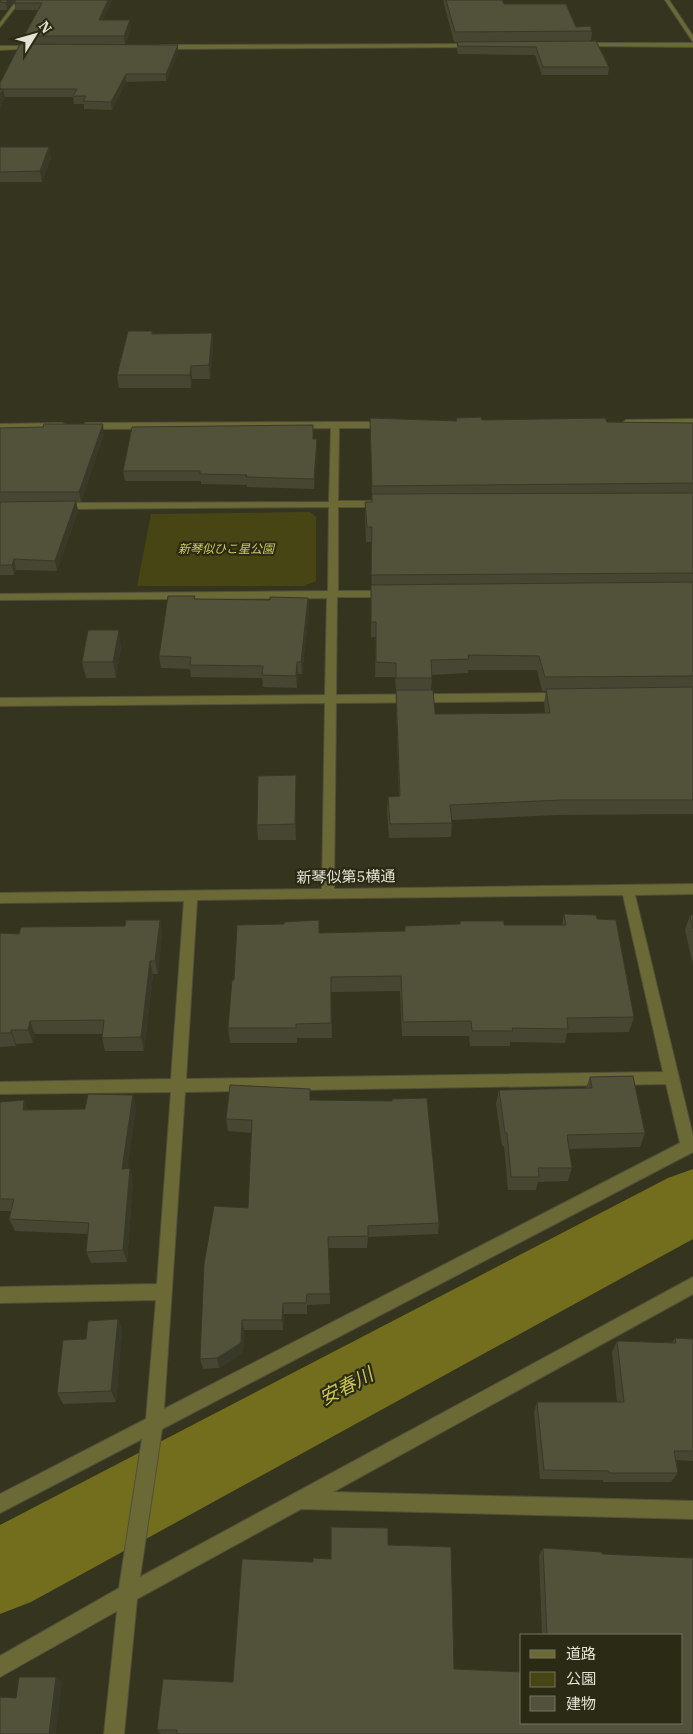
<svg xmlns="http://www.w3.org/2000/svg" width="693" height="1734" font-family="'IBM Plex Serif','Noto Sans JP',serif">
  <rect width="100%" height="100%" fill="#35341e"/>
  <path fill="#474514" d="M310,512L316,517V581L304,586H137L151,514Z"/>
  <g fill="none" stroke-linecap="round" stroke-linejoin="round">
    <path fill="#726e1d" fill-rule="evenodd" d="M693,1169V1239L31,1602L0,1614V1525L668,1178Z"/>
    <defs>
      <path id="minor" d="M17,0H21L0,27V23Z
        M665,0H669L693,36V42Z
        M583,43H693V47L581,46Z
        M473,44L475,47L161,49L158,47L161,45Z
        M0,46H36L39,48L0,50Z
        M693,419V425L626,426L622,423L626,420Z
        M335,422H386L390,425L386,428H339L338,501H381L386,504L381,507H338V591H388L393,594L388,597H337L336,695L560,693L565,697L560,701L336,703L334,889L693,884V894L635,895L693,1136V1152L162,1429L140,1577L693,1277V1294L333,1492L693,1501V1519L301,1509L137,1599L124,1734H104L117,1611L0,1677V1656L119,1588L142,1439L0,1513V1494L146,1419L156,1300L0,1303V1287L157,1284L171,1092L0,1094V1082L171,1079L184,901L0,903V893L322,889L325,703L0,706V698L325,695L327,598L0,600V594L328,591L329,507L61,509L56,506L61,503L329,502L331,428L86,429L82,426L86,423ZM623,895L663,1072L186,1079L197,900ZM666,1084L680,1143L164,1409L185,1092Z
        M61,423L64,424V428L0,430V424Z"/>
    </defs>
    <use href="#minor" stroke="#51503b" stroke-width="2"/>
    <use href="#minor" fill="#6b6936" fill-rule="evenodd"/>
  </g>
  <path fill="#474632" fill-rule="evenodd" d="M0,0H15L7,10H0Z
    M16,0H112L103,20L131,28L125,44H26L24,36L38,10H16L14,3Z
    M443,0H502L504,4L592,31L591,41L609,67L608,75H542L535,55L458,54L457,50V42H454Z
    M178,53L166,81L126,82L112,110L84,109V104H74L73,97H5V98L0,83Z
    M0,147H49L51,158L42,182H0Z
    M152,331L153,334L212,333L213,347L210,379H192L191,388H119L117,375Z
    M370,418L456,421V418L482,420L607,422L693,423V814L558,815L452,820L451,837L389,838L387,811L388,797H399L396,704V693L395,677H375L376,637H371L372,542H366L365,516V502H372ZM468,670H537L542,691H546L544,703L545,713L435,714L431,690L432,675L468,673Z
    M0,428L104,434L81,502H76L78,511L57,571L16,570L14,575H0Z
    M313,439H317V449L314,489L247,487V485L201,484V481H125L123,471Z
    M308,598L309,610L302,674H298L297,688L263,687L262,678L191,677L190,669L161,668L159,656L195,599L270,600Z
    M121,646L116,678H86L82,662Z
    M296,775V840H258L257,825Z
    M564,914L597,919L634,1017L629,1032L567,1033L565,1043L510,1042V1046H470L469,1036H402L400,991L331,992L332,1038H297V1043H230L228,1028L234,980L319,933L405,931V926L460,924V921L504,925H562Z
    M690,915H693V965L685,930Z
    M160,920L162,934L158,974H153L144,1051H105L102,1038V1034H35L33,1043L16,1044V1046L0,1047V933L19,934L125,926Z
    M590,1077L645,1133L640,1147L569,1149L572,1168L568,1181L538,1182L536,1190H508L504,1146H502L496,1104L499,1090L586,1088Z
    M24,1100L28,1110L136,1108L127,1169L130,1168L133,1181L127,1262L91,1263L86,1252L88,1234L15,1231L9,1219L11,1211H0V1102Z
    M310,1100L439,1223L438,1234L368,1237L367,1248H329L330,1304L307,1305V1314H284L283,1330H244L243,1353L219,1368L203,1369L200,1359L248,1208L252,1133L228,1131L226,1119Z
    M118,1319L122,1331L116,1402L63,1404L57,1393L86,1339Z
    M675,1338L693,1339V1461L676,1460L678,1473L671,1482H603V1480L540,1479L534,1412L537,1402H617L612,1352L617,1341L672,1343Z
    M331,1527L388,1528V1545L451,1547L454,1669L522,1672V1723H682V1635H542L539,1556L543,1548L602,1552V1554L693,1558V1734H161L157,1730L163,1679L233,1682L242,1559L313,1562V1558L331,1559Z"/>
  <path fill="#393929" d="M8,0H15L7,10L6,3Z
    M108,0H112L100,28L99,20Z
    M130,20L131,28L125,44L124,36Z
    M178,45V53L166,81V74Z
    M126,74V82L112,110L111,102Z
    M3,89L5,98L0,109V95Z
    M49,147L51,158L42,182L40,171Z
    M212,333L213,347L210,379L209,365Z
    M191,366L192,379L191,388L190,375Z
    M103,424L104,434L81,502L79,492Z
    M317,439V449L314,489V479Z
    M76,501L78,511L57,571L55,561Z
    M14,559L16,570L14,575L12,565Z
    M308,598L309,610L302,674L301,662Z
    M119,630L121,646L116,678L113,662Z
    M297,662L298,674L297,688L296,676Z
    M296,775V840L295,824Z
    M160,920L162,934L158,974L155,961Z
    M150,961L153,974L144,1051L141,1037Z
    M30,1021L35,1034L33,1043L28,1030Z
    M11,1030L16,1044V1046L11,1033Z
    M133,1095L136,1108L126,1181L122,1169Z
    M24,1100L29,1113L23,1110Z
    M130,1168L133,1181L127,1262L123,1250Z
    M283,1303L284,1314L283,1330L282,1320Z
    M118,1319L122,1331L116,1402L111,1391Z
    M242,1320L244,1330L243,1353L219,1368L217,1358Z
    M56,1677L62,1682L56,1734H49Z"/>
  <path fill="#52513a" stroke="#393929" d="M0,0H8L6,3L0,2Z
    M16,0H108L99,20H130L124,36H24L42,3H14Z
    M446,0H502L504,4H566L576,27L590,26L592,31L455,32Z
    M596,41L609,67H543L536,47L458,46L457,42Z
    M20,44L178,45L166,74H126L111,102L83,101L86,96H73L77,89H0V83Z
    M0,89H3L0,95Z
    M0,147H49L40,171L0,172Z
    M128,331H152V334L212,333L209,365L191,366L190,375H117Z
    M481,417L482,420L605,418L607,422L693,423V483L372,486L370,418L457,421L456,418Z
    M44,424H103L79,492H0V428L43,427Z
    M313,425V439H317L314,479L246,477L247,475L200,474V471H123L132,427Z
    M693,493V573L371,575L372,527H367L365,502H372V494Z
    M76,501L55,561L14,559L12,565H0V502Z
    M693,582V676L545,677L539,656L468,655L469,659L431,660L432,678H396V663L376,662V622H371V585Z
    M168,596H195L194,599L270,600V597L308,598L301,662H297L296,676L262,675L263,666L190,665L191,657L159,656Z
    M88,630H119L113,662H82Z
    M693,687V800H561L450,805L452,823L390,824L388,797L400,796L396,690H433L435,714L550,713L546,689Z
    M296,775L295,824L257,825L258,776Z
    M564,914L596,915L597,919L616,920L634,1017L567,1018L568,1029L512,1028L513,1031H472L471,1021L403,1022L401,976L331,977V1023L296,1024V1028H228L232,980H234L237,925L284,924V922L319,920V933L405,931V926L460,924V921H504V925H566Z
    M690,915H693V929Z
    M126,920H160L155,961H150L141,1037L102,1038L104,1020L30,1021L28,1030H11V1033H0V933L19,934L21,927L125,926Z
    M633,1076L645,1133L567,1135L572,1168H538L539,1177H511L507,1133H505L499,1090L592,1088L590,1077Z
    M230,1085L310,1089V1100L392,1101V1099L427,1098L439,1223L368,1226V1236L328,1237L330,1294H307L306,1303H283L282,1320H242L241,1343L217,1358L200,1359L204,1264L214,1206L248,1208L252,1120L226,1119Z
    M88,1094L133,1095L122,1169L130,1168L123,1250L86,1252L89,1223L9,1219L14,1199H0V1102L24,1100L23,1110L85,1109Z
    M118,1319L111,1391L57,1393L63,1340L86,1339L88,1321Z
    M675,1338L693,1339V1451H674L678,1473H609L608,1471L544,1470L537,1402H624L617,1341L676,1343Z
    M331,1527L388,1528V1545L451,1547L454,1669L522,1672V1723H682V1635H547L543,1548L602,1552V1554L693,1558V1734H177V1730H157L163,1679L233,1682L242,1559L313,1562V1558L331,1559Z
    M19,1677H56L49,1734H0V1697L16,1698Z"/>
  <g text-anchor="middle" stroke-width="4.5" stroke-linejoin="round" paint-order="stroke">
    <g font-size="12" font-style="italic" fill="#d0cb60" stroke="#2b2a14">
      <text x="226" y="553">新琴似ひこ星公園</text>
    </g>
    <g font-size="15" fill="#e2e2d5" stroke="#2b2a14">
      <text transform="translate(346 877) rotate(-1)" y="5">新琴似第5横通</text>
    </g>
    <g font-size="19" font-style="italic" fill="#cac559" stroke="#2b2a14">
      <text transform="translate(346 1386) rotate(-28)" y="7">安春川</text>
    </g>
  </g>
  <rect x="520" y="1634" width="162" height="90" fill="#2b2a14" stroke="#747461"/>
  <rect x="530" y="1650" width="25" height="8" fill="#6b6936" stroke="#747461"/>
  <text x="566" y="1659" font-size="15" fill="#e2e2d5">道路</text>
  <rect x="530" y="1672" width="25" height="15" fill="#474514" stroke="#747461"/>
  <text x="566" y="1684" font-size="15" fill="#e2e2d5">公園</text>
  <rect x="530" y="1696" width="25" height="15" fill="#52513a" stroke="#747461"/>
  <text x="566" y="1709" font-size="15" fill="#e2e2d5">建物</text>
  <g transform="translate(35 35) rotate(53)" stroke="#2b2a14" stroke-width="4" paint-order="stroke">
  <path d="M0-4L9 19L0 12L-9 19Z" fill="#e2e2d5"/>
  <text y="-8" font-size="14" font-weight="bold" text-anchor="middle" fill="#e2e2d5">N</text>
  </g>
</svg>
